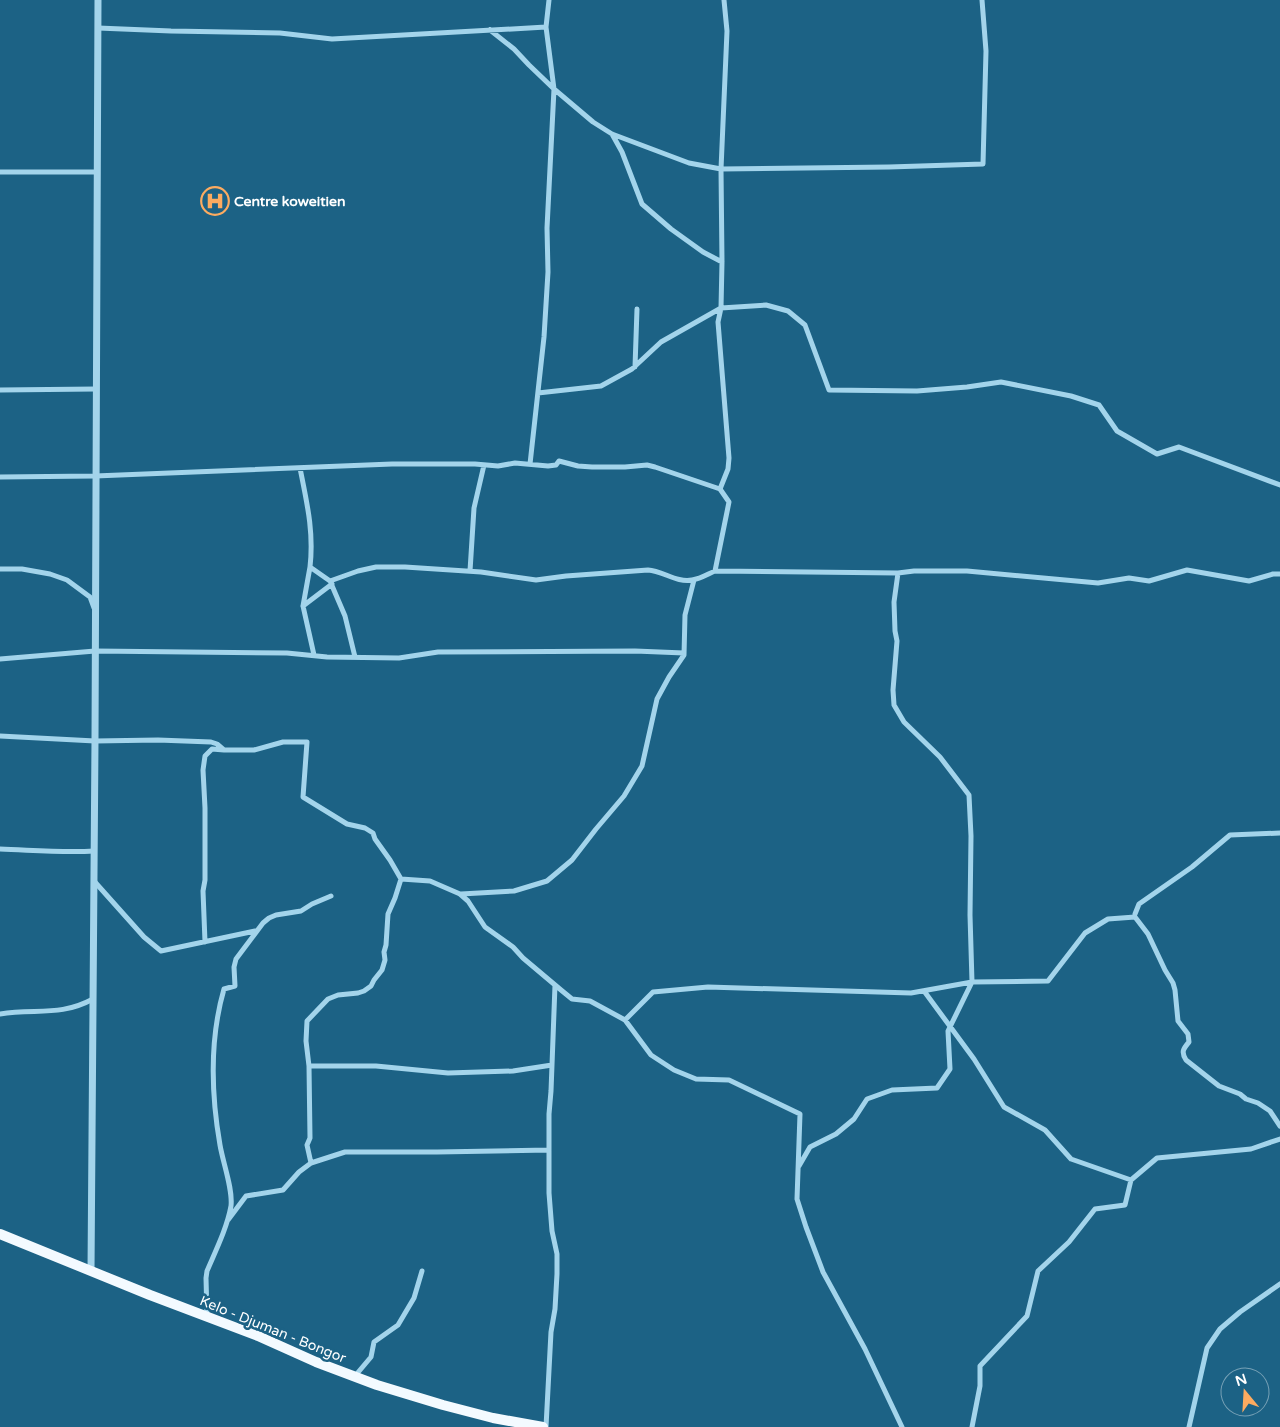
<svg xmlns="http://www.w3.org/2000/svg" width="1280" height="1427" font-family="'Varela Round',sans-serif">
  <rect width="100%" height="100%" fill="#1c6285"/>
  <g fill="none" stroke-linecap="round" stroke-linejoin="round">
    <path stroke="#a3d4eb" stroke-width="5" d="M98,28L171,31L280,33L332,39L546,27
      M490,30L514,49L529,65L554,89L593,122L612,134L689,163L721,169L889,167L983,164L986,51L982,0
      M612,134L622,152L642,204L671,229L703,252L722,262
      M0,172H97
      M635,367L637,309
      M0,390L96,389
      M538,393L601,386L632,369L661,342L721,308L766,305L788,311L805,325L829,390L917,391L967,387L1001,382L1071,396L1099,405L1117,431L1157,454L1179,447L1280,485
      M530,464L544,337L548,272L547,228L554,89L546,27L549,0
      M300,468C307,503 314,532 310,567L330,581L358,571L376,567H405L481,572L536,580L566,576L648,570C663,571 677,583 692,580C700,579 708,574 715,571L898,573L914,571H967L1098,583L1129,578L1149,581L1187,570L1249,581L1273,574H1280
      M0,477L95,476L392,464H475L498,466L515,463L548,466L556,465L559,461L578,466L592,467H625L647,465L655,467L720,489L729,502L715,571
      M720,489L728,469L729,458L718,322L721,308L722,262L721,169L727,31L724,0
      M310,567L303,606L314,655
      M0,569H22L50,574L67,580L90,597L94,608
      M470,571L474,508L484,465
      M898,573L894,602L895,631L897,641L893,690L894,705L904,722L940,757L969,795L971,836L970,915L972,982L1048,981L1085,933L1108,919L1135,917L1148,934L1165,970L1173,983L1175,990L1178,1021L1188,1034L1189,1042C1183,1049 1181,1052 1186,1060L1219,1086L1240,1094L1246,1099L1258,1103L1270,1111L1280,1126
      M330,581L345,616L355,657
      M303,606L332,584
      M0,659L95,651L287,653L327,657L399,658L438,652L635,651L684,653
      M0,736L95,741L158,740L211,742L217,744L224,750H254L283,742H307L303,797L347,824L365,828L373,833L375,839L390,860L401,879L430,881L460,894L468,901L485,927L513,947L523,958L561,990L572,999L590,1001L625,1020L651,1055L674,1070L696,1079L729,1080L800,1114L797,1199L806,1227L823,1272L865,1349L902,1427
      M0,849C31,850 63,853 94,851
      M94,881L144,937L161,951L255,931
      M461,894L514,891L547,881L572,860L596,829L624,796L642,766L657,699L669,677L684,655L685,615L694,580
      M1135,914L1139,904L1192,867L1230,835L1280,833
      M205,942L203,891L205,880V808L203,770L205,756L212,749L224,750
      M924,991L974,1059L1004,1107L1045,1130L1071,1159L1131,1180
      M0,1014C35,1008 60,1017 93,999
      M625,1020L653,992L708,987L911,993L972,982
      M309,1066H376L448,1073L513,1071L552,1065L555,985
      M311,1163L345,1152H437L549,1150
      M799,1166L810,1147L836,1134L854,1119L867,1099L892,1090L937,1088L950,1069L948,1031L972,982
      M228,1220L246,1196L283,1190L299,1172L311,1163L307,1145L310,1138L309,1066L306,1041L307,1021L328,999L338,995L358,993L364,991L371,986L374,980L382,970L385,960L384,952L386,945L388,914L395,898L401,879
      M207,1316L206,1278L207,1271C216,1250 227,1228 231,1206C233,1189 223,1163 220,1145C211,1093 209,1041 224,989L235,986L234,967L236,959L263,923L269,918L276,915L301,911L312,904L331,896
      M355,1376L371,1357L374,1342L398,1325L414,1298L422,1271
      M546,1427L551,1332L555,1309L557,1274V1254L552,1231L549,1193V1114L551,1091L552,1065
      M972,1427L980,1386V1366L1027,1316L1038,1271L1069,1242L1095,1209L1125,1205L1131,1180L1157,1158L1251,1149L1280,1139
      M1189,1427L1207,1348L1220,1329L1240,1312L1280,1284"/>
    <path stroke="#a3d4eb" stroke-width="7" d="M91,1270L95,741L98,0"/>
    <path stroke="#f3faff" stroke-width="10" d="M0,1234L150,1295L258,1336L316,1362L377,1385L443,1405L493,1418L543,1427"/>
  </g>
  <defs>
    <symbol id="hospital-ring" viewBox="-11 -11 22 22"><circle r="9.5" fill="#1c6285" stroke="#fcab60" stroke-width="1.5"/><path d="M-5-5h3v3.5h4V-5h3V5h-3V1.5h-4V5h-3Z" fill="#fcab60"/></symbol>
  </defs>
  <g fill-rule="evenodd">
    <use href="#hospital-ring" x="199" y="185" width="32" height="32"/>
  </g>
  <g text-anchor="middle" stroke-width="5" stroke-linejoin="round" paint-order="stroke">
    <g font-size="14" font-weight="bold" fill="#fff" stroke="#1c6285" text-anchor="start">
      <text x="234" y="206">Centre koweitien</text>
    </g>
    <g font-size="14" fill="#fff" stroke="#1c6285">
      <text transform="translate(273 1329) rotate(22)" y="5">Kelo - Djuman - Bongor</text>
    </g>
  </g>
  <g transform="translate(1245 1392) rotate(342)"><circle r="24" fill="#1c6285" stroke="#77a1b6"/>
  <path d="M0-4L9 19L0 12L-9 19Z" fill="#fcab60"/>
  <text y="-8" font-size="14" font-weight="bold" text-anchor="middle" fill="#ffffff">N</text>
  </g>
</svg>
